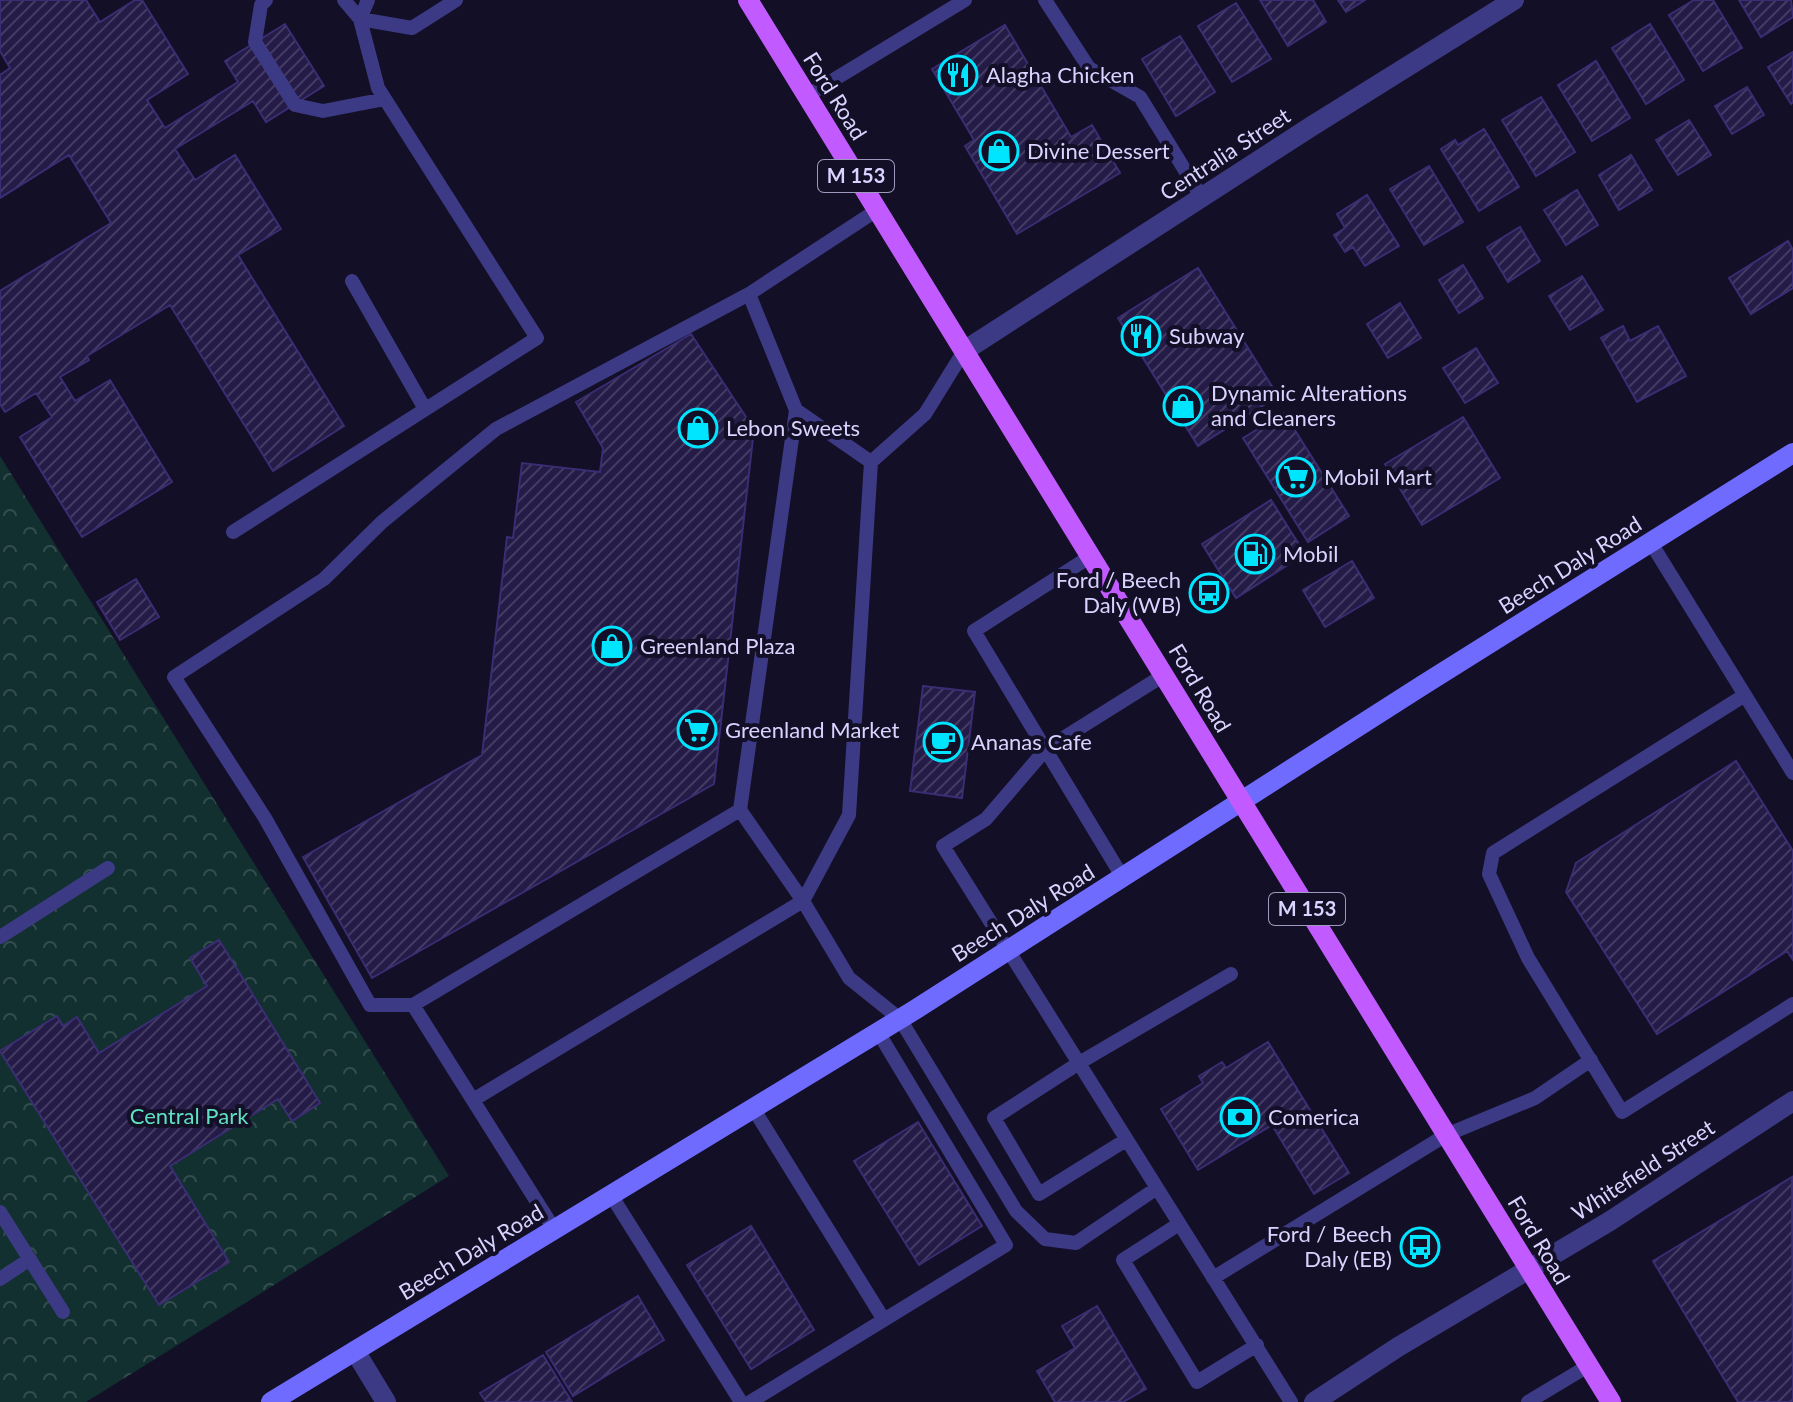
<svg xmlns="http://www.w3.org/2000/svg" width="1793" height="1402" font-family="Lato,sans-serif">
  <defs>
    <pattern id="park-crowns" width="20" height="18" patternUnits="userSpaceOnUse" patternTransform="scale(2)"><rect width="20" height="18" fill="#12302f"/><path d="M2 6a3 3 0 1 1 6 0M12 15a3 3 0 1 1 6 0" fill="none" stroke="#344d4e"/></pattern>
    <pattern id="building-hatch" width="6" height="6" patternUnits="userSpaceOnUse" patternTransform="scale(2)"><rect width="6" height="6" fill="#241b47"/><path d="M-1 1l2-2M0 6l6-6M5 7l2-2" fill="none" stroke="#433b63"/></pattern>
  </defs>
  <rect width="100%" height="100%" fill="#130f26"/>
  <path fill="url(#park-crowns)" d="M0,456L449,1176L86,1402H0Z"/>
  <path fill="url(#building-hatch)" stroke="#3b2d73" stroke-width="2" d="M0,0H86L100,22L135,0H142L188,74L147,100L165,128L238,82L225,61L285,24L324,86L266,122L253,101L175,149L195,180L235,155L281,229L238,255L344,426L273,471L170,305L87,356L89,360L60,377L75,401L110,380L172,482L82,537L20,437L52,417L36,393L5,412L0,404V291L111,223L69,155L0,198V75L10,68L0,51Z
    M1260,0H1313L1326,22L1288,46Z
    M1338,0H1365L1346,12Z
    M1694,0H1713L1742,48L1703,71L1669,15Z
    M1739,0H1791L1793,17L1761,37Z
    M1236,3L1271,59L1232,82L1198,26Z
    M1650,24L1684,80L1646,104L1612,48Z
    M1005,25L1071,137L1092,125L1120,173L1017,234L965,146L974,140L932,69Z
    M1180,36L1215,92L1176,116L1142,59Z
    M1793,52V102L1791,104L1768,67Z
    M1596,61L1630,118L1592,141L1558,85Z
    M1747,87L1764,115L1732,134L1715,106Z
    M1541,97L1575,152L1536,176L1502,120Z
    M1689,120L1711,155L1678,175L1656,140Z
    M1484,129L1519,187L1479,211L1441,149L1455,140L1458,145Z
    M1631,155L1652,190L1619,210L1599,175Z
    M1429,166L1463,222L1424,245L1390,189Z
    M1577,190L1598,225L1566,245L1544,210Z
    M1367,195L1399,246L1365,266L1353,247L1345,252L1334,235L1345,228L1337,214Z
    M1520,227L1540,261L1508,282L1487,247Z
    M1788,241L1793,250V288L1751,314L1729,278Z
    M1463,265L1483,298L1459,313L1439,280Z
    M1198,268L1278,396L1198,446L1118,318Z
    M1582,276L1603,310L1570,330L1549,296Z
    M1400,303L1421,338L1388,358L1367,324Z
    M1623,326L1630,341L1658,326L1686,376L1637,402L1601,338Z
    M691,334L754,429L714,784L372,978L303,857L482,755L507,537L513,538L522,463L600,472L603,448L576,402Z
    M1476,348L1498,383L1465,403L1443,368Z
    M1284,413L1349,516L1308,542L1243,438Z
    M1463,417L1500,478L1422,525L1385,464Z
    M1271,500L1305,554L1236,598L1202,544Z
    M1352,561L1374,598L1325,627L1303,590Z
    M136,579L159,617L120,640L97,602Z
    M923,686L975,692L962,798L910,791Z
    M1736,761L1793,851V960L1787,951L1657,1034L1566,892L1576,863Z
    M219,940L320,1103L292,1121L278,1099L170,1166L229,1262L159,1305L0,1051L57,1016L63,1026L77,1017L99,1053L207,986L190,958Z
    M1268,1042L1349,1173L1314,1194L1272,1125L1198,1170L1161,1109L1203,1083L1199,1076L1222,1062L1226,1068Z
    M918,1122L982,1226L919,1265L854,1161Z
    M1792,1177L1793,1402H1738L1653,1261Z
    M751,1226L814,1330L751,1369L687,1265Z
    M638,1296L664,1340L573,1396L546,1352Z
    M1097,1306L1146,1389L1123,1402H1055L1037,1371L1075,1348L1062,1326Z
    M543,1355L572,1402H486L480,1393Z"/>
  <g fill="none" stroke-linecap="round" stroke-linejoin="round">
    <path stroke="#3d3a85" stroke-width="14" d="M266,0L261,5L255,42L295,105L323,111L385,99
      M1045,0L1089,68L1140,97L1202,198
      M360,19L412,28L456,0
      M360,19L368,0
      M807,96L965,0
      M352,281L425,409
      M796,410L871,462
      M233,532L537,338L378,88L360,19L344,0
      M1651,543L1793,773
      M1091,556L974,631L1123,878
      M1164,675L1046,749L986,819L943,846L1291,1402
      M1745,695L1493,853L1489,874L1528,958L1622,1112L1793,1004
      M740,810L803,901L849,978L900,1019L1016,1211L1045,1239L1076,1243L1157,1188
      M0,937L108,868
      M413,1005H370L265,818L174,677L324,579L382,522L496,429L749,294
      M473,1100L803,901L849,815L871,462L925,414L964,351
      M753,1108L884,1320
      M1126,1140L1039,1194L994,1118L1079,1063L1231,974
      M611,1195L741,1402
      M0,1212L63,1312
      M1179,1224L1123,1260L1197,1382L1257,1345
      M554,1229L413,1005L740,810L796,410L749,294L877,210
      M1213,1278L1446,1135L1535,1098L1591,1060
      M0,1279L30,1259
      M750,1402L1006,1245L878,1032
      M1528,1402L1588,1366"/>
    <path stroke="#3d3a85" stroke-width="20" d="M964,351L1312,126L1514,0
      M355,1351L386,1402
      M1314,1402L1398,1347L1610,1221L1793,1101"/>
    <path stroke="#6f6bff" stroke-width="20" d="M271,1402L913,1011L1423,685L1793,453"/>
    <path stroke="#c25bff" stroke-width="20" d="M748,0L1611,1402"/>
  </g>
  <defs>
    <symbol id="restaurant-ring" viewBox="-11 -11 22 22"><circle r="9.5" fill="#130f26" stroke="#00e5ff" stroke-width="1.5"/><path d="M-5-6h1v4h1v-4h1v4h1v-4h1v5L-1.5 .5V6h-2V.5L-5-1ZM5-6V6H3V1.5H1.5Q1.5-4 5-6Z" fill="#00e5ff"/></symbol>
    <symbol id="shop-ring" viewBox="-11 -11 22 22"><circle r="9.5" fill="#130f26" stroke="#00e5ff" stroke-width="1.5"/><path d="M-5-2.5h2.3a2.7 3.5 0 0 1 5.4 0H5L5.5 6h-11ZM-1.5-2.5h3a1.5 2.3 0 0 0-3 0Z" fill="#00e5ff"/></symbol>
    <symbol id="supermarket-ring" viewBox="-11 -11 22 22"><circle r="9.5" fill="#130f26" stroke="#00e5ff" stroke-width="1.5"/><path d="M-6-5.5h2.5l.6 2H6L4.5 2H-2.5L-4.4-4H-6ZM-1.5 3.2a1.3 1.3 0 1 0 .1 0ZM3 3.2a1.3 1.3 0 1 0 .1 0Z" fill="#00e5ff"/></symbol>
    <symbol id="fuel-ring" viewBox="-11 -11 22 22"><circle r="9.5" fill="#130f26" stroke="#00e5ff" stroke-width="1.5"/><path d="M-5.5-6h7V0h2V4h1.3V-2.5L3-4.5l.8-.8L6-3V5H2.5V1h-1V6h-7ZM-4.2-4.7v3.2H.2V-4.7Z" fill="#00e5ff"/></symbol>
    <symbol id="bus-ring" viewBox="-11 -11 22 22"><circle r="9.5" fill="#130f26" stroke="#00e5ff" stroke-width="1.5"/><path d="M-5-6H5V4H4V6H2V4H-2V6H-4V4H-5ZM-3.5-4V0h7V-4ZM-3.5 1.2v1.5H-2V1.2ZM2 1.2v1.5H3.5V1.2Z" fill="#00e5ff"/></symbol>
    <symbol id="cafe-ring" viewBox="-11 -11 22 22"><circle r="9.5" fill="#130f26" stroke="#00e5ff" stroke-width="1.5"/><path d="M-5.5-4.5H6V0H3Q3 3.5 0 3.5H-2.5Q-5.5 3.5-5.5 0ZM3-3.2v2h1.7v-2ZM-6 4.5H4V6H-6Z" fill="#00e5ff"/></symbol>
    <symbol id="bank-ring" viewBox="-11 -11 22 22"><circle r="9.5" fill="#130f26" stroke="#00e5ff" stroke-width="1.5"/><path d="M-6-4H6V4H-6ZM0-2.3a2.3 2.3 0 1 0 0 4.6a2.3 2.3 0 1 0 0-4.6Z" fill="#00e5ff"/></symbol>
  </defs>
  <g fill-rule="evenodd">
    <use href="#restaurant-ring" x="936" y="53" width="44" height="44"/>
    <use href="#shop-ring" x="977" y="129" width="44" height="44"/>
    <use href="#restaurant-ring" x="1119" y="314" width="44" height="44"/>
    <use href="#shop-ring" x="1161" y="384" width="44" height="44"/>
    <use href="#shop-ring" x="676" y="406" width="44" height="44"/>
    <use href="#supermarket-ring" x="1274" y="455" width="44" height="44"/>
    <use href="#fuel-ring" x="1233" y="532" width="44" height="44"/>
    <use href="#bus-ring" x="1187" y="571" width="44" height="44"/>
    <use href="#shop-ring" x="590" y="624" width="44" height="44"/>
    <use href="#supermarket-ring" x="675" y="708" width="44" height="44"/>
    <use href="#cafe-ring" x="921" y="720" width="44" height="44"/>
    <use href="#bank-ring" x="1218" y="1095" width="44" height="44"/>
    <use href="#bus-ring" x="1398" y="1225" width="44" height="44"/>
  </g>
  <g text-anchor="middle" stroke-width="8" stroke-linejoin="round" paint-order="stroke">
    <g fill="#130f26" stroke="#9e99be" stroke-width="2">
      <rect x="818" y="160" width="76" height="32" rx="6"/>
      <rect x="1269" y="893" width="76" height="32" rx="6"/>
    </g>
    <g font-size="20" font-weight="bold" fill="#d9d4ff">
      <text x="856" y="183">M 153</text>
      <text x="1307" y="916">M 153</text>
    </g>
    <g font-size="22" fill="#d9d4ff" stroke="#130f26" text-anchor="start">
      <text x="986" y="83">Alagha Chicken</text>
      <text x="1027" y="159">Divine Dessert</text>
      <text x="1169" y="344">Subway</text>
      <text x="1211" y="401">Dynamic Alterations<tspan x="1211" dy="25">and Cleaners</tspan></text>
      <text x="726" y="436">Lebon Sweets</text>
      <text x="1324" y="485">Mobil Mart</text>
      <text x="1283" y="562">Mobil</text>
      <text x="1181" y="588" text-anchor="end">Ford / Beech<tspan x="1181" dy="25">Daly (WB)</tspan></text>
      <text x="640" y="654">Greenland Plaza</text>
      <text x="725" y="738">Greenland Market</text>
      <text x="971" y="750">Ananas Cafe</text>
      <text x="1268" y="1125">Comerica</text>
      <text x="1392" y="1242" text-anchor="end">Ford / Beech<tspan x="1392" dy="25">Daly (EB)</tspan></text>
    </g>
    <g font-size="22" fill="#d9d4ff" stroke="#130f26">
      <text transform="translate(835 96) rotate(58)" y="8">Ford Road</text>
      <text transform="translate(1225 154) rotate(-33)" y="8">Centralia Street</text>
      <text transform="translate(1570 565) rotate(-32)" y="8">Beech Daly Road</text>
      <text transform="translate(1200 688) rotate(59)" y="8">Ford Road</text>
      <text transform="translate(1023 913) rotate(-32)" y="8">Beech Daly Road</text>
      <text transform="translate(1643 1170) rotate(-33)" y="8">Whitefield Street</text>
      <text transform="translate(1539 1240) rotate(59)" y="8">Ford Road</text>
      <text transform="translate(471 1252) rotate(-31)" y="8">Beech Daly Road</text>
    </g>
    <g font-size="22" fill="#5fe0c0" stroke="#130f26">
      <text x="189" y="1124">Central Park</text>
    </g>
  </g>
</svg>
